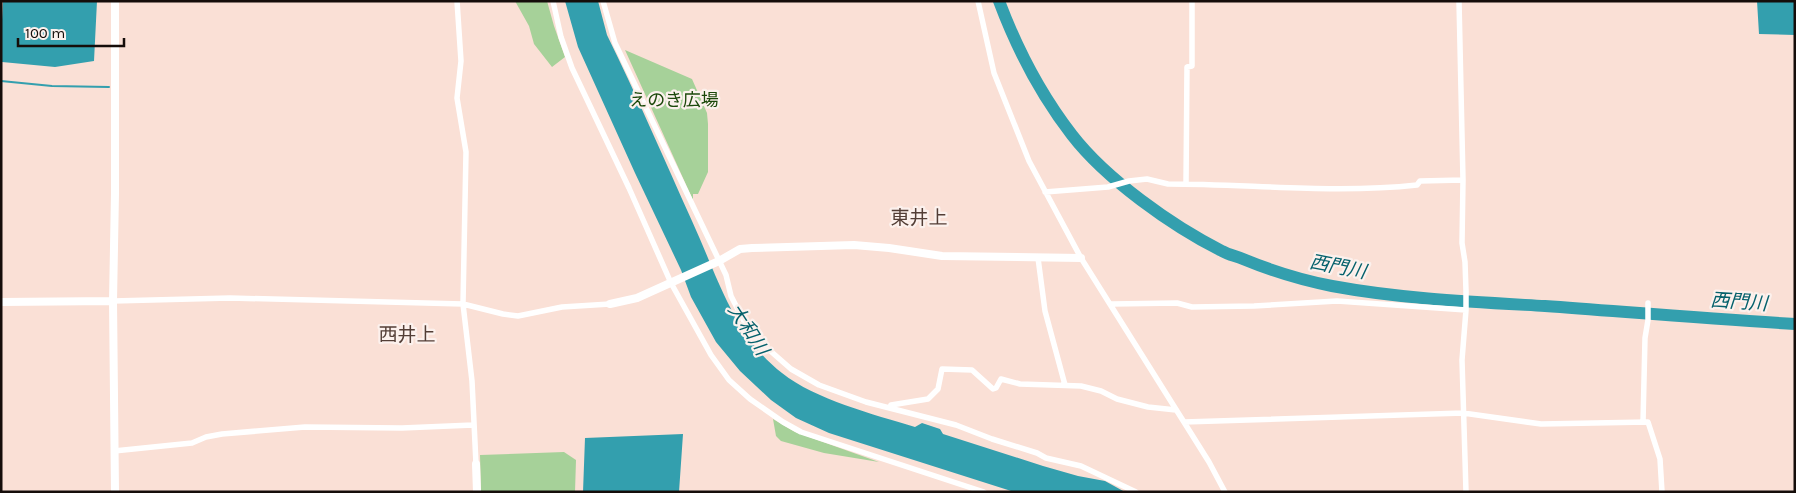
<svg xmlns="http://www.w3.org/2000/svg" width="1796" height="493" font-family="Karla,'Noto Sans JP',sans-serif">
  <rect width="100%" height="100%" fill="#fae0d6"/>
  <path fill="#a6d199" d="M515,1H547L554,26L565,57L552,67L534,44L529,26Z
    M625,50L692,79L707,113L708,124V172L698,194H693V200Z
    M773,419L795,432L879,462L824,453L781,441L776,436Z
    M564,452L576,460L575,492H481L480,455Z"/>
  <path fill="#339fae" d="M3,1H97L94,61L55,67L2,62L1,38Z
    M565,1H598L607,35C637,96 664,159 692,221C717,275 733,335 782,373C816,400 873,414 915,427L922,423L940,429L943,434L1043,466L1078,476L1105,481L1125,492H1014L1008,490L829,433L796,418L771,400L740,371L716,342L691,297L681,270L635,173L578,47Z
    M1757,1H1795V35L1759,34Z
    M683,434L679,492H583L585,438Z"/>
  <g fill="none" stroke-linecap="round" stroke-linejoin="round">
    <path stroke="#339fae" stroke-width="2" d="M1,81L52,86L109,87"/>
    <path stroke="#339fae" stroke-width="12" d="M999,1C1017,49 1041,95 1072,135C1106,179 1172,226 1222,251C1229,255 1236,256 1243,259C1272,271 1301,280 1332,286C1402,299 1474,302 1545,306C1628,312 1711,319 1795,324"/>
    <path stroke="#fff" stroke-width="5.5" d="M457,1L461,61L457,98L466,152L463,304L472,381L476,464
      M553,1L561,37L572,68L629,188L671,283L711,355L729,380L750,399L783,422L801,432L984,492
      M603,1L615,43L726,275L731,296L748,329L767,348L791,369L819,385L866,402L956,425L992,439L1037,453L1046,458L1081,466L1136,492
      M978,1L994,73L1029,161L1081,258L1209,462L1225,492
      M1459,1L1463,180L1462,243L1465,262L1466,291V310L1462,360L1466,492
      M1186,184L1187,67L1192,66V1
      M1045,192L1108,187L1129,181L1147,179L1168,184C1250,184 1334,194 1417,185L1420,181L1463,180
      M1038,258L1045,311L1065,385
      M113,301L230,298L463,304L503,314L518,316L562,307L610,304
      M1112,304L1177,303L1192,307L1254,306L1337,301L1466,310
      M891,405L928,399L938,389L942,369L972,370L993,389L996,388L1001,379L1020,384L1081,386L1101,391L1117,399L1148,407L1176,410
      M1184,422L1463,413L1541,424L1648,422L1660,459L1662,492
      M1643,422L1645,338L1648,320V303
      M114,451L192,443L206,437L222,434L305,427L402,428L473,425"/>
    <path stroke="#fff" stroke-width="8" d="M115,1V193L113,301L115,492
      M1,302L113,301
      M610,304L637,298L719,261L740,249L752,248L854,245L889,248L942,256L1081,258
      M476,464L477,492"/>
  </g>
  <g text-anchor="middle" stroke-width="4.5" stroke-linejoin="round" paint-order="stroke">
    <g font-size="18" fill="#1c490b" stroke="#fcf1ed">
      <text x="674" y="106">えのき広場</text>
    </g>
    <g font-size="19" fill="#533e36" stroke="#fcf1ed">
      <text x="919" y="224">東井上</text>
      <text x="407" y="341">西井上</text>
    </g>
    <g font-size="19" font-style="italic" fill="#05616c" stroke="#fcf1ed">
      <text transform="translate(1338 266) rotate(11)" y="7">西門川</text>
      <text transform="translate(1739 301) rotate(4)" y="7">西門川</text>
      <text transform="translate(749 329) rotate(57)" y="7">大和川</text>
    </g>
  </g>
  <rect width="1796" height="493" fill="none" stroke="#150d0a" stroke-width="5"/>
  <path d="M18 38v8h106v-8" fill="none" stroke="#150d0a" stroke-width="2.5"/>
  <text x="25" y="38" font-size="15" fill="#150d0a" stroke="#fcf1ed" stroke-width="4" paint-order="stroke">100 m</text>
</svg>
